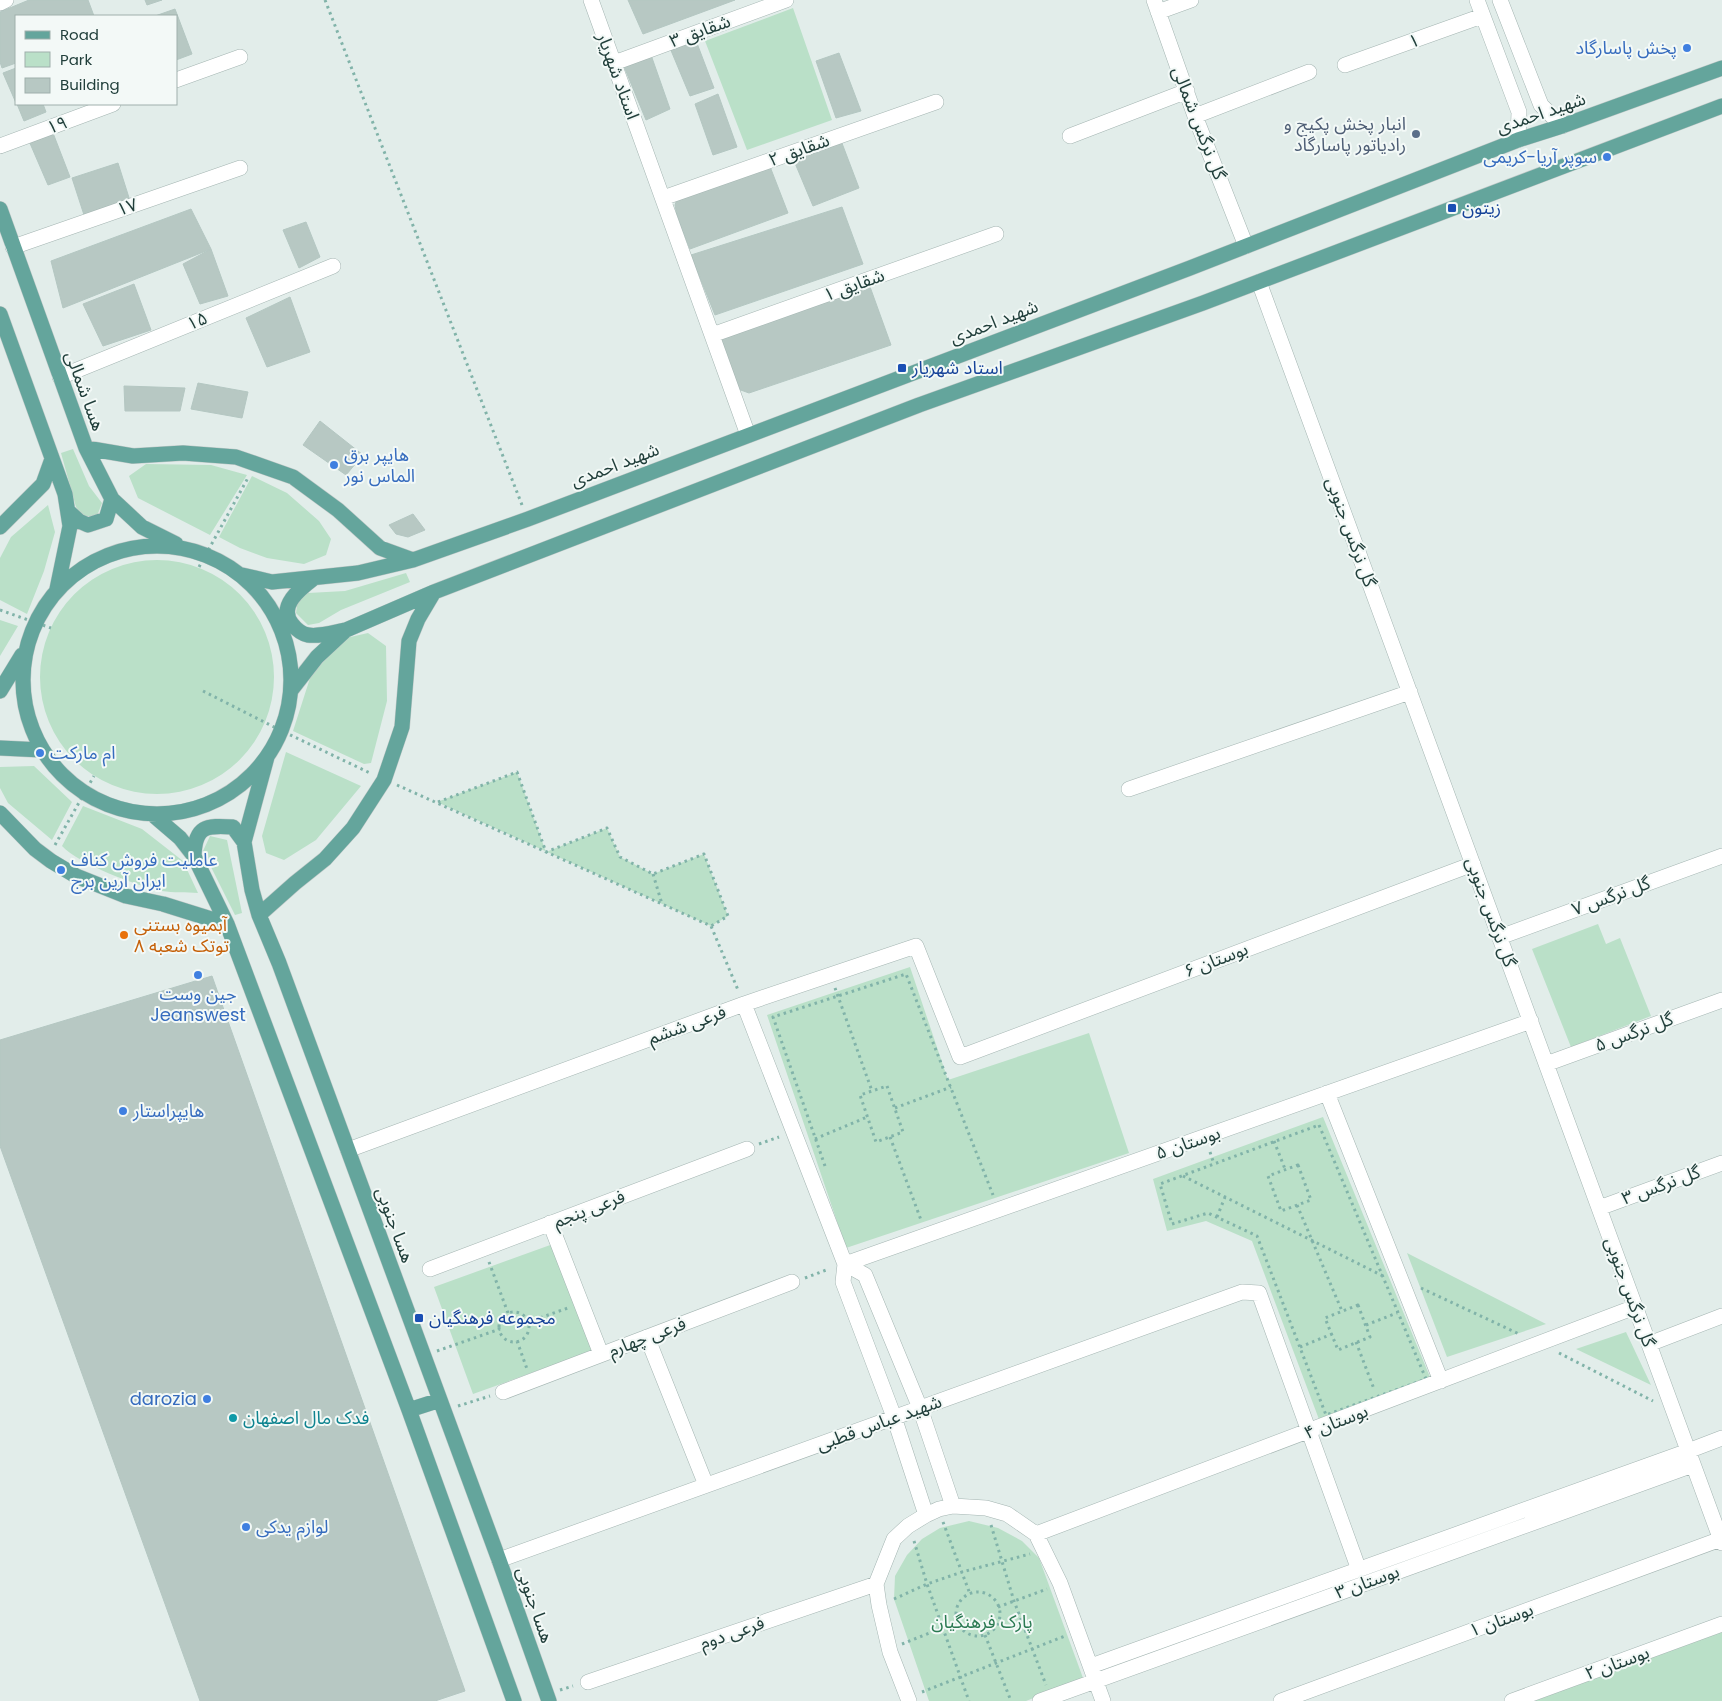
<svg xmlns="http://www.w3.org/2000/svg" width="1722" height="1701" font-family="Poppins,'Noto Sans Arabic',sans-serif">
  <rect width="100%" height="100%" fill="#e2edea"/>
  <path fill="#bae0c8" d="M793,8L832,120L747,150L705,41Z
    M73,449L89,486L102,503L97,516H83L76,507L61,453Z
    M146,464L211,465L247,475L210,535L138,498L129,476Z
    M252,476L287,493L319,521L331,539L326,555L304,564L267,558L240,548L219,537Z
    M48,505L55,532L44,571L27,614L0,600V558L11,537Z
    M40 677a117 117 0 1 1 234 0a117 117 0 1 1-234 0Z
    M406,573L410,582L341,610L319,623L308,625L296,613L298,599L308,593L345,591Z
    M0,620L18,626L0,656Z
    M368,633L386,646L387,701L371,763L364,764L293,731L311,675L346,638Z
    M286,752L361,786L316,840L284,860L266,853L262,836Z
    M34,766L72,802L52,840L8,803L0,788V767Z
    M517,772L546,852L607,828L620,857L653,874L704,854L728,916L711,926L437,802Z
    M83,806L142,829L183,861L198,893C186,892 173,893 162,891C137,886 79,864 62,846Z
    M210,836L227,840L242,913L235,915L203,851Z
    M1598,924L1606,944L1620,938L1651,1016L1571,1047L1532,949Z
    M910,967L948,1080L1089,1033L1129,1153L846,1248L767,1015Z
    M1323,1117L1432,1382L1320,1422L1252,1241L1206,1221L1167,1231L1153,1179Z
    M553,1244L592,1351L473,1394L434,1287Z
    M1407,1253L1546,1324L1447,1357Z
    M1626,1332L1651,1385L1576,1349Z
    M969,1521L998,1528L1022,1541L1039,1558L1083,1678L1026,1701H929L894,1599L895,1576L907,1555L922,1539L940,1528Z
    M1722,1632V1701H1534Z"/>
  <path fill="#b7c8c3" stroke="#b4c7c2" d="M29,0H88L94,16H16V63L2,68L0,62V12Z
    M145,0H162L147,5Z
    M628,0H735L643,34Z
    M175,9L192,54L176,60V16H155Z
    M695,38L714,88L690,96L670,48Z
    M839,53L861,111L836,118L816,61Z
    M651,55L670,109L646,120L623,64Z
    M16,68V103L3,73Z
    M718,94L737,147L713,155L695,104Z
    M17,104H43L46,112L24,121Z
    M53,133L70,177L48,185L29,141Z
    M840,138L859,188L813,206L792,156Z
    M118,163L131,204L85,218L72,178Z
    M769,164L788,213L690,249L677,216L675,205L678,196Z
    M842,207L863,264L715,315L691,255Z
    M191,209L211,249L63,308L51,261Z
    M306,222L320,257L299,268L283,230Z
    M211,249L228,296L200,304L183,264Z
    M134,284L151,330L103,346L83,304Z
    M869,284L891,345L749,393L738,389L720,336Z
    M290,297L310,352L267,367L246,318Z
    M198,383L248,392L242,418L191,409Z
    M124,386L185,388L180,411H125Z
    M320,421L363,455L346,475L303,445Z
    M413,514L425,530L408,537L396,534L389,525Z
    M212,976L465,1691L435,1701H200L0,1146V1040Z"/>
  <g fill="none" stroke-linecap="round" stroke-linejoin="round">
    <defs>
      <path id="minor" d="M591,0L748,435
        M1154,0L1195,116L1246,246
        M1477,0L1519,112L1518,140
        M1500,0L1541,105L1562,126
        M0,3L6,0
        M1158,12L1191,0
        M614,63L786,0
        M1345,65L1482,16
        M176,80L240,57
        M1195,116L1309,72
        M1070,136L1187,91
        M0,146L113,104
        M663,198L936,102
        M13,247L240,168
        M1259,282L1722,1543
        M712,335L996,234
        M60,377L333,266
        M1129,789L1410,692
        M1500,937L1722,856
        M744,1004L845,1264L843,1282L894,1417L926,1515
        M1546,1064L1722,1000
        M1327,1093L1441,1381
        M348,1150L744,1004L916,946L960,1057L1473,864
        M1599,1208L1722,1163
        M550,1223L601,1354
        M845,1264L1531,1021
        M845,1264L865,1275L920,1408L953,1506
        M430,1269L747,1149
        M647,1337L706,1485
        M1649,1344L1722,1316
        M503,1392L792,1282
        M1036,1534L1635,1307
        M499,1560L1242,1292L1259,1293L1359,1570
        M1091,1666L1688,1451L1722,1438
        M588,1682L876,1584
        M909,1701L890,1652L879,1605L876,1584L894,1539L908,1526L926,1515L939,1509L953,1506L986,1508L1007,1514L1036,1534L1060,1583L1103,1701
        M1040,1701L1693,1465
        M1281,1701L1721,1539
        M1512,1701L1722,1624"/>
      <path id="major" d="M0,209L86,448L112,499L142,527L176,544
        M0,314L65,494L70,526L57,589
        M86,448L133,456L183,453L236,457L293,477L338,510L380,548L413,560
        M68,511L79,521L88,525L106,519L112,499
        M0,527L43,484L52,459
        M23 680a134 134 0 1 1 268 0a134 134 0 1 1-268 0Z
        M242,575L272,582L358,573L413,560L528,519L1190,268L1518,140L1562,126L1722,68
        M314,578C301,588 277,606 292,624C296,629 302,634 308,635C320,637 335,632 346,630
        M292,689L317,657L346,630L434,592L919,405L1203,303L1722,106
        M0,691L22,655
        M0,748L42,750
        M267,757L244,842L252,890L259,915L279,963L499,1560L549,1701
        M0,813L35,849L51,861L76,876L126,896L163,904L227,924
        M152,814L180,838L194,856L227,924L409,1410L514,1701
        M194,856C195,826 206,825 233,827L244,842
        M259,915L295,883L325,859L353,828L384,780L402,727L409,641L418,619L434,592
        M409,1410L440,1400"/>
    </defs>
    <use href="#minor" stroke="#a4b5b2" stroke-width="16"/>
    <use href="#major" stroke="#c1c9c8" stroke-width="16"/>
    <path stroke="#81b3a9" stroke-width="3" stroke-dasharray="2.5 4" stroke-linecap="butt" d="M325,0L522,505
      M199,567L249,476
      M0,610L51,628
      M203,691L282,731L370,773
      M397,785L711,926L738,990
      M438,802L517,772L546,852L607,828L620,857L653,874L704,854L728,916L711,926
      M55,845L94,776
      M653,874L662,904
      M835,988L872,1091
      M887,1086L903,1132L876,1142L860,1095Z
      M895,1108L951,1087
      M1319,1125L1426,1379L1326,1415L1257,1236L1208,1213L1172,1224L1160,1184Z
      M890,1137L921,1220
      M815,1139L867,1117
      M1274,1141L1285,1169
      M759,1144L779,1137
      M1210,1152L1214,1164
      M1298,1165L1311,1200L1281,1211L1268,1176Z
      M825,1166L773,1017L906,974L993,1195
      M1183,1176L1383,1276
      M1297,1205L1342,1311
      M1217,1217L1225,1197
      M489,1262L508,1313
      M805,1278L829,1269
      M1421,1288L1519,1334
      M1358,1305L1370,1337L1338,1350L1325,1318Z
      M499 1327a15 15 0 1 1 30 0a15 15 0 1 1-30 0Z
      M528,1322L568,1308
      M1366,1325L1397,1313
      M517,1341L527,1369
      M1356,1342L1374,1389
      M1300,1347L1332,1334
      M437,1351L500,1329
      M1559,1353L1653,1401
      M458,1406L490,1396
      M943,1522L970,1594
      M991,1525L1014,1601L1046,1685
      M914,1541L927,1584L969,1701
      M956 1614a22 22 0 1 1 44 0a22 22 0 1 1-44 0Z
      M894,1599L927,1584L962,1572L1030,1554
      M998,1607L1047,1589
      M985,1635L1011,1701
      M902,1644L957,1622
      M560,1690L573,1686
      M922,1692L1065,1636"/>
    <use href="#minor" stroke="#fff" stroke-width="15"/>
    <use href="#major" stroke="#64a59c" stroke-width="15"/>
  </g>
  <g fill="#3f7fe0" stroke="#f3f9f7" stroke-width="2">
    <circle cx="1687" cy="48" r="5"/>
    <circle cx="1607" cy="157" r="5"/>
    <circle cx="334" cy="465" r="5"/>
    <circle cx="40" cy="753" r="5"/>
    <circle cx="61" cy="870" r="5"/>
    <circle cx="198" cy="975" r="5"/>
    <circle cx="123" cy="1111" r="5"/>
    <circle cx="207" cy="1399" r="5"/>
    <circle cx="246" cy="1527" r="5"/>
  </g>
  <circle fill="#5c6f8a" stroke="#f3f9f7" stroke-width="2" cx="1416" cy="134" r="5"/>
  <g fill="#1a4fb4" stroke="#f3f9f7" stroke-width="2">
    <rect x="1447" y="203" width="10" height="10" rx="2.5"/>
    <rect x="897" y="363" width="10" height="10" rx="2.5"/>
    <rect x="414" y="1313" width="10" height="10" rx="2.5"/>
  </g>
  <circle fill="#e8710a" stroke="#f3f9f7" stroke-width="2" cx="124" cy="935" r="5"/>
  <circle fill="#0f9aa8" stroke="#f3f9f7" stroke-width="2" cx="233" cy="1418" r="5"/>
  <g text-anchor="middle" stroke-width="4" stroke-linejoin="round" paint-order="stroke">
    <g font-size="18" fill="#213f3b" stroke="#f3f9f7">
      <text transform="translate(700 31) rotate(-20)" y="6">شقایق ۳</text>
      <text transform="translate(1414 41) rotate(-19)" y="6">۱</text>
      <text transform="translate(618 76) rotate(70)" y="6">استاد شهریار</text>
      <text transform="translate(1541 113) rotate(-19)" y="6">شهید احمدی</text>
      <text transform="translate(1199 123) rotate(69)" y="6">گل نرگس شمالی</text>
      <text transform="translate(57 125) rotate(-20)" y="6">۱۹</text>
      <text transform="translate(799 150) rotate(-20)" y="6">شقایق ۲</text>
      <text transform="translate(127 207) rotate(-19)" y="6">۱۷</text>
      <text transform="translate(854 285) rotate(-20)" y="6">شقایق ۱</text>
      <text transform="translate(197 321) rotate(-22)" y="6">۱۵</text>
      <text transform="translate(994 322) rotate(-21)" y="6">شهید احمدی</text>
      <text transform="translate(85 391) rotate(70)" y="6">هسا شمالی</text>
      <text transform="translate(615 465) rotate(-21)" y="6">شهید احمدی</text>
      <text transform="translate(1351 532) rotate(70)" y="6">گل نرگس جنوبی</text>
      <text transform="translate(1611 896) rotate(-20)" y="6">گل نرگس ۷</text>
      <text transform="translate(1491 912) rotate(70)" y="6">گل نرگس جنوبی</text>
      <text transform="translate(1216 960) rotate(-21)" y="6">بوستان ۶</text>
      <text transform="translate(687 1025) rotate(-20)" y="6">فرعی ششم</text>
      <text transform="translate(1634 1032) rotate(-20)" y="6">گل نرگس ۵</text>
      <text transform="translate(1188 1143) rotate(-19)" y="6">بوستان ۵</text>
      <text transform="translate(1661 1185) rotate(-20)" y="6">گل نرگس ۳</text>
      <text transform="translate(589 1209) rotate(-21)" y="6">فرعی پنجم</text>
      <text transform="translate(395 1225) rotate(70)" y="6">هسا جنوبی</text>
      <text transform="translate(1630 1292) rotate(70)" y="6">گل نرگس جنوبی</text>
      <text transform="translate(647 1337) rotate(-21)" y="6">فرعی چهارم</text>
      <text transform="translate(1336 1422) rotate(-21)" y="6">بوستان ۴</text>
      <text transform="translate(879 1423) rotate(-20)" y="6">شهید عباس قطبی</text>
      <text transform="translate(1367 1582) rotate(-20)" y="6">بوستان ۳</text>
      <text transform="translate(535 1605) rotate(71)" y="6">هسا جنوبی</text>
      <text transform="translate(1501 1620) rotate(-20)" y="6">بوستان ۱</text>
      <text transform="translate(732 1633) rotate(-19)" y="6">فرعی دوم</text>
      <text transform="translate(1617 1663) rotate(-20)" y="6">بوستان ۲</text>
    </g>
    <g font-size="18" fill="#366cbe" stroke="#f3f9f7" text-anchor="start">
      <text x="1677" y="54" text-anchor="end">پخش پاسارگاد</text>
      <text x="1597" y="163" text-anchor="end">سوپر آریا-کریمی</text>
      <text x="344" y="461">هایپر برق<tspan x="344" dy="21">الماس نور</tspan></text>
      <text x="50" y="759">ام مارکت</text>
      <text x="71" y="866">عاملیت فروش کناف<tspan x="71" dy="21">ایران آرین برج</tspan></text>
      <text x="198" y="1000" text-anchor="middle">جین وست<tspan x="198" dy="21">Jeanswest</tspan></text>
      <text x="133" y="1117">هایپراستار</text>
      <text x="197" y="1405" text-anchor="end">darozia</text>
      <text x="256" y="1533">لوازم یدکی</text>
    </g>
    <g font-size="18" fill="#4e5e75" stroke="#f3f9f7" text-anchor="end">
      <text x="1406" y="130">انبار پخش پکیج و<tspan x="1406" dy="21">رادیاتور پاسارگاد</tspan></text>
    </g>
    <g font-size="18" fill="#164399" stroke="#f3f9f7" text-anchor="start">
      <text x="1462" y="214">زیتون</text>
      <text x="912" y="374">استاد شهریار</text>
      <text x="429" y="1324">مجموعه فرهنگیان</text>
    </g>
    <g font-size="18" fill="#c56008" stroke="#f3f9f7" text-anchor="start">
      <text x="134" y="931">آبمیوه بستنی<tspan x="134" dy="21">توتک شعبه ۸</tspan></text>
    </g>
    <g font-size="18" fill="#0d838f" stroke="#f3f9f7" text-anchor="start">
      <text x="243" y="1424">فدک مال اصفهان</text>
    </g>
    <g font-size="18" fill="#297951" stroke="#f3f9f7">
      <text x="982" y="1628">پارک فرهنگیان</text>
    </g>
  </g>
  <rect x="15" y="15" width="162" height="90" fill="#f3f9f7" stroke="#9fafac"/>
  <rect x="25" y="31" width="25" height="8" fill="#64a59c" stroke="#9fafac"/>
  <text x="60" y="40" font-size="15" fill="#213f3b">Road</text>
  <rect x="25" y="52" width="25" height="15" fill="#bae0c8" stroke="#9fafac"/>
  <text x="60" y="65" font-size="15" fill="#213f3b">Park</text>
  <rect x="25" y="78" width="25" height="15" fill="#b7c8c3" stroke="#9fafac"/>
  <text x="60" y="90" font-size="15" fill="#213f3b">Building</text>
</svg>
